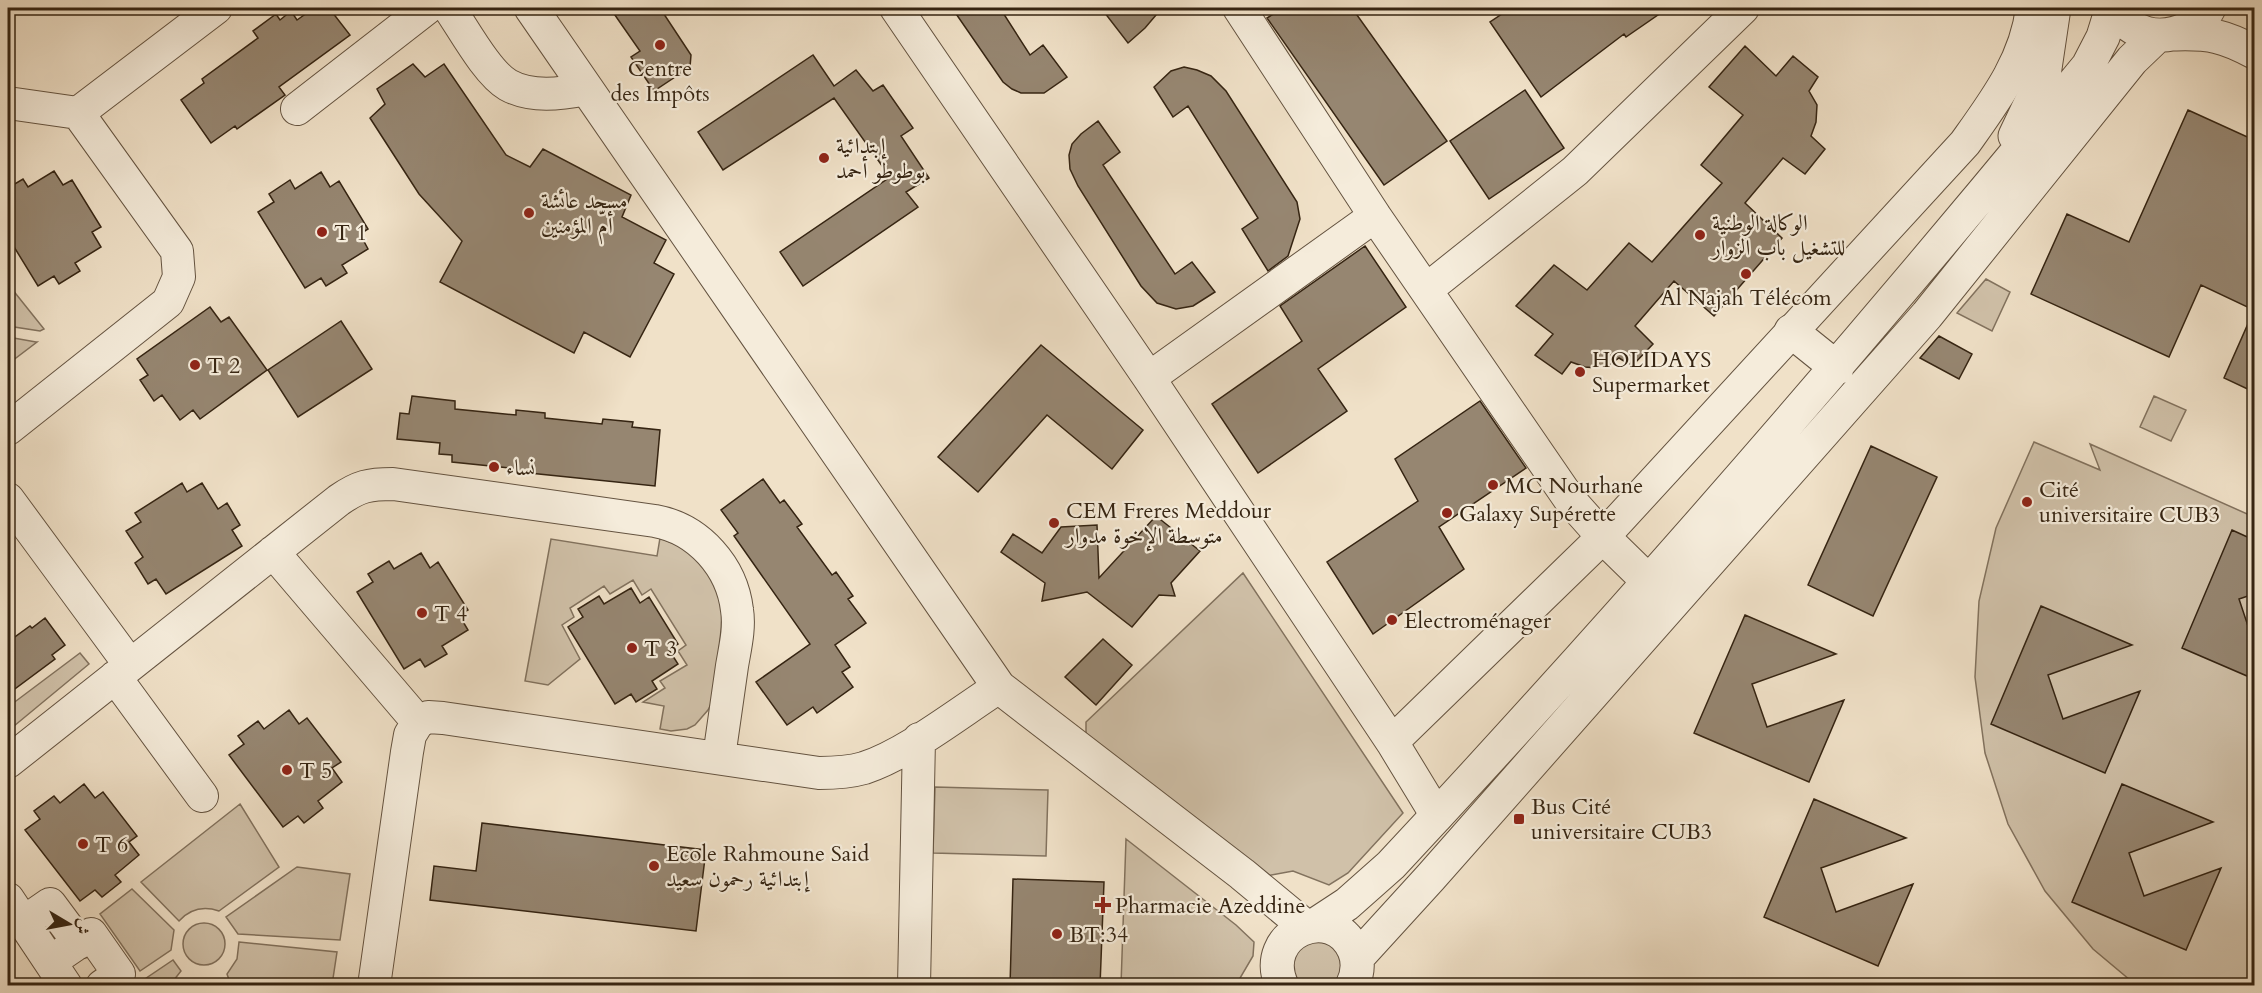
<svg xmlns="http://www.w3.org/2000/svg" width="2262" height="993" font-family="Cardo,Amiri,serif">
  <rect width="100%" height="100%" fill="#f0e1c8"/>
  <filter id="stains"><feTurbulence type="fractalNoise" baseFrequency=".00333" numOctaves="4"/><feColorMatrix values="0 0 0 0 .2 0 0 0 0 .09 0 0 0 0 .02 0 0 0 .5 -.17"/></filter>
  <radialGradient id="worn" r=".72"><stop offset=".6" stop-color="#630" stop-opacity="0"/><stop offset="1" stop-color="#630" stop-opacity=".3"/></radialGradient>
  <path fill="#d0c1a9" stroke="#82725e" stroke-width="1.5" d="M1986,279L2010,292L1992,331L1957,313Z
    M8,284L44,329L40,331L8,326Z
    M8,337L36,342H37L8,364Z
    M2154,396L2186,410L2171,441L2140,427Z
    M2034,442L2100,470L2090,444L2254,517V985H2136L2093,949L2045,891L2008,824L1985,753L1975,677L1979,601L1996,528Z
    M660,538L687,549L715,579L724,615L711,704L708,710L695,725L687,729L671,731L660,729L664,706L643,702L665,688L660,681L687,665L678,651L686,645L651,589L642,595L633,580L610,594L604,586L570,608L574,617L562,625L580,659L548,685L525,681L551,539L657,556Z
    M1243,573L1403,813L1348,873L1329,885L1293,871L1261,877L1086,745V722Z
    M80,653L89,664L8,731V707Z
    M935,787L1048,790L1046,856L933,853Z
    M240,804L279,867L219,911C204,906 190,909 179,921L141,882Z
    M1126,839L1236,925L1254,942L1253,956L1236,985H1121Z
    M297,867L350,874L340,940L238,934L226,917Z
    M132,889L174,930L171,950L140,971L100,914Z
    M183 944a21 21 0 1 1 42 0a21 21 0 1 1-42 0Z
    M1312,935L1345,951L1341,985H1296L1290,954Z
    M239,942L337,952L332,985H231L227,974L237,959Z
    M173,960L181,971L170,985H136Z"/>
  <path fill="#968671" stroke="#352412" stroke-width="1.5" d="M314,8H329L350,35L279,87L285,95L237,129L235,126L211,143L181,100L204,83L202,79L258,38L253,31L276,14L280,20L291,11L297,20Z
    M610,8H660L691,55L690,67L654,91L631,57L640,51Z
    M952,8H1000L1030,55L1043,45L1067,77L1044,93H1021L1012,89L1003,82Z
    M1101,8H1162L1145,28L1128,43Z
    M1283,8H1352L1447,141L1384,185L1267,18Z
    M1511,8H1668L1626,37L1624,34L1541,97L1490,22Z
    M1745,46L1776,76L1793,56L1818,77L1809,91L1817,105L1816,122L1811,136L1825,149L1805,174L1783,158L1745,203L1782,238L1714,316L1674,281L1635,326L1653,344L1632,366L1619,358L1609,365L1597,368L1585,367L1571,362L1562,374L1535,355L1553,334L1516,306L1554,265L1587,290L1629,243L1652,262L1722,183L1701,165L1743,115L1709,87Z
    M813,55L834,86L856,70L873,91L883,85L913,128L901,136L929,178L906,192L918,207L803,286L780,252L890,177L834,98L723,170L698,132Z
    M413,64L425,77L444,64L506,155L530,167L543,149L631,195L622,217L666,240L654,263L674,274L630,357L584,332L574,353L440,282L462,241L419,194L370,118L385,104L377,89Z
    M1184,67L1197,70L1211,76L1226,91L1297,202L1300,219L1288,256L1268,271L1242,229L1258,218L1188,106L1173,117L1154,87L1171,71Z
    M1525,90L1564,148L1489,199L1450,141Z
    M2188,110L2254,140V392L2224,378L2254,310L2201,285L2169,357L2031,294L2067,214L2129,242Z
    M1098,121L1120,152L1103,165L1175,274L1192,262L1215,292L1193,306L1176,309L1157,303L1141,286L1078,186L1070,169L1069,155L1072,144L1081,134Z
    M54,171L63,185L72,180L101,227L92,232L101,247L75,263L80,271L59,284L54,276L38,286L8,237V188L23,179L28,187Z
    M321,172L330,187L339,181L368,229L360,234L368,249L342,265L347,273L326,286L321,278L305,288L258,212L274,202L269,194L290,180L295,189Z
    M1365,246L1406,307L1318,369L1347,411L1258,473L1212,404L1302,341L1280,306Z
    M210,307L221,322L229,317L267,370L200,419L193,410L180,420L162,395L154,401L140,380L148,375L137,359Z
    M341,321L372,369L298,417L268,370Z
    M1939,336L1972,354L1959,379L1920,358Z
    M1041,345L1143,430L1112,469L1047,415L978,492L938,457Z
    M412,396L455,401V409L516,415V410L545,413V418L602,424L603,419L633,422L632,427L660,430L655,486L510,471V468L452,462V455L439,454L440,443L397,439L400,413L409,414Z
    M1480,401L1526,468L1439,527L1464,569L1373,634L1327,562L1418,501L1395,459Z
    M1871,446L1937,477L1873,616L1808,585Z
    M763,479L780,503L784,500L802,524L797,527L832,575L836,572L853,596L848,599L866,623L835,645L850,667L842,672L853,687L817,713L813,707L787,725L756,682L810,644L734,536L738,533L721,510Z
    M182,483L187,492L202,483L218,509L227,503L240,525L232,530L242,546L166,594L156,579L148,584L135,563L143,557L126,531L141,522L135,513Z
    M1156,516L1200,551L1171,583L1175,596L1159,595L1132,627L1087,592L1042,601L1045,583L1001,552L1013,534L1042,553L1061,527L1097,525L1099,578Z
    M2232,530L2254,540V594L2239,599L2254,644V679L2182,648Z
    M421,553L430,568L438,562L468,610L459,615L468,630L442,646L447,654L425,667L420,659L404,669L357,592L373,582L368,574L389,561L394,569Z
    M631,588L640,603L649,597L678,644L669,650L678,664L652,681L657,689L636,702L631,694L615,704L568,627L583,617L578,609L599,596L604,604Z
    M2041,606L2132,645L2048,675L2063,719L2140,691L2105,773L1991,724Z
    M1745,615L1836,654L1752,684L1767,727L1844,700L1809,782L1694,733Z
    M45,618L65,645L52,655L55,659L8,694V642L30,626L32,628Z
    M1103,639L1132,665L1096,705L1065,677Z
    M289,710L299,724L307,718L341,762L332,768L342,782L318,801L323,808L304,823L298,816L283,827L229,755L244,744L238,736L258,721L264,729Z
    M84,784L95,798L103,792L137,836L129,842L139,855L115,875L121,882L102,897L95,890L80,901L25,830L40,819L34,811L54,796L60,803Z
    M2122,784L2213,822L2129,853L2144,896L2221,868L2186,950L2072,902Z
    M1814,799L1906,838L1821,868L1836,912L1913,884L1878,966L1764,917Z
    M482,823L706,850L696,931L430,900L434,866L476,871Z
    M1013,879L1104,882L1100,986H1010Z"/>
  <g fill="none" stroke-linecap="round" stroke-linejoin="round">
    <defs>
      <path id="minor" d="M449,8C463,28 487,73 508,85C531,98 561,94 586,89
        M896,8L1149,378L1392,742L1437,816
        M1239,8L1375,216L1570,500L1603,537
        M8,103L78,113L216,8
        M297,109L427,8
        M1426,290L1575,171L1743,8
        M1149,378L1375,216
        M8,429L168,302L179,277L177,251L78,113
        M8,499L130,665
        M273,552L418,722L428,717L443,718L819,773C834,773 850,772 864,768C907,754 960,712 999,687
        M115,677L202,796
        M1392,742L1603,537L1965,143C1995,101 2026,60 2032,8
        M8,762L339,500C359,486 369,484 393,484L655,521C699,529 732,567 737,610C740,628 735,648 732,666C728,696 723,727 719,757
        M8,899L66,986
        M24,922L50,904L79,943
        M50,962L91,934L119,974L102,986
        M374,986L407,752L410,735L418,722
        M914,986L919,739"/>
      <path id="tertiary" d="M531,8L999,687L1242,874L1306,927
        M2112,8C2132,34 2158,43 2188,28C2196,24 2205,16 2209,8
        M2176,34C2210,33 2224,36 2254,52
        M2015,136L2044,75L2054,8
        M1791,331L1837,368
        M1603,537L1648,581
        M1315,925L1347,904L1391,865C1632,607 1864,339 2088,66L2103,37L2112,8
        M1357,958L1430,878L1927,315L2132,60L2157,36
        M1282,986C1258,933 1332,901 1354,950C1359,962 1358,974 1352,986"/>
    </defs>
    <use href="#minor" stroke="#645340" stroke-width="34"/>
    <use href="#tertiary" stroke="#645340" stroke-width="35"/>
    <use href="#minor" stroke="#f5ecdb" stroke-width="32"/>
    <use href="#tertiary" stroke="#f5ecdb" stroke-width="33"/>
  </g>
  <g fill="#8f2418" stroke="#f5ecdb" stroke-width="2">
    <circle cx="660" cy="45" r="6"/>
    <circle cx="824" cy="158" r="6"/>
    <circle cx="529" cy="213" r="6"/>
    <circle cx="322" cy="232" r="6"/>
    <circle cx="1700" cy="235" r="6"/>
    <circle cx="1746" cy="274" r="6"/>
    <circle cx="195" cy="365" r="6"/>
    <circle cx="1580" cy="372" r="6"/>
    <circle cx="494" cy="467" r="6"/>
    <circle cx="1493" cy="485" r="6"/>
    <circle cx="2027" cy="502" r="6"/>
    <circle cx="1447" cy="513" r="6"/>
    <circle cx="1054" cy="523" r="6"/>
    <circle cx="422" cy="613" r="6"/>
    <circle cx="1392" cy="620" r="6"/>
    <circle cx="632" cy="648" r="6"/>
    <circle cx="287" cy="770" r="6"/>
    <rect x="1513" y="813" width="12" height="12" rx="3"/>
    <circle cx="83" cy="844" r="6"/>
    <circle cx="654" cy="866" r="6"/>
    <path d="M1100 896h6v6h6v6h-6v6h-6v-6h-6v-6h6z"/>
    <circle cx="1057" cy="934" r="6"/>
  </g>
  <g text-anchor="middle" stroke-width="4.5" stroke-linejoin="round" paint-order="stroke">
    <g font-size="22" fill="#352412" stroke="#f5ecdb" text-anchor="start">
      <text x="660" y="76" text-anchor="middle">Centre<tspan x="660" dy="25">des Impôts</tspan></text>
      <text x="836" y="153">إبتدائية<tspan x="836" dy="25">بوطوطو أحمد</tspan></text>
      <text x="541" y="208">مسجد عائشة<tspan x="541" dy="25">أمّ المؤمنين</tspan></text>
      <text x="1712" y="230">الوكالة الوطنية<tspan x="1712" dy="25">للتشغيل باب الزوار</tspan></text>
      <text x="334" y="240">T 1</text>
      <text x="1746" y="305" text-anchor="middle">Al Najah Télécom</text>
      <text x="1592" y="367">HOLIDAYS<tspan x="1592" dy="25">Supermarket</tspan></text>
      <text x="207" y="373">T 2</text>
      <text x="506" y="475">نساء</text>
      <text x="1505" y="493">MC Nourhane</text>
      <text x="2039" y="497">Cité<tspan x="2039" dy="25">universitaire CUB3</tspan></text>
      <text x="1066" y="518">CEM Freres Meddour<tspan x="1066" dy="25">متوسطة الإخوة مدوار</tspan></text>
      <text x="1459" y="521">Galaxy Supérette</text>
      <text x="434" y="621">T 4</text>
      <text x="1404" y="628">Electroménager</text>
      <text x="644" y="656">T 3</text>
      <text x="299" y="778">T 5</text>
      <text x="1531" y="814">Bus Cité<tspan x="1531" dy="25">universitaire CUB3</tspan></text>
      <text x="95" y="852">T 6</text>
      <text x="666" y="861">Ecole Rahmoune Said<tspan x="666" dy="25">إبتدائية رحمون سعيد</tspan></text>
      <text x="1115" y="913">Pharmacie Azeddine</text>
      <text x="1069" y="942">BT:34</text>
    </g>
  </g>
  <rect width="2262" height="993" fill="none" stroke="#f0e1c8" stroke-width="30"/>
  <rect x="9" y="9" width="2244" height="975" fill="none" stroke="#352412" stroke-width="3"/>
  <rect x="15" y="15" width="2232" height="963" fill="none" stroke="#352412" stroke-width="1.5"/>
  <g transform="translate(69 924) rotate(100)" stroke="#f5ecdb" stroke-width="4.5" paint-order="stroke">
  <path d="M0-4.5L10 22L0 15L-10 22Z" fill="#352412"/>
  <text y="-9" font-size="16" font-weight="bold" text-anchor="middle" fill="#352412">ش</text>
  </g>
  <rect width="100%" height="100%" filter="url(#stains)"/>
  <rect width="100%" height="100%" fill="url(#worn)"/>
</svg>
